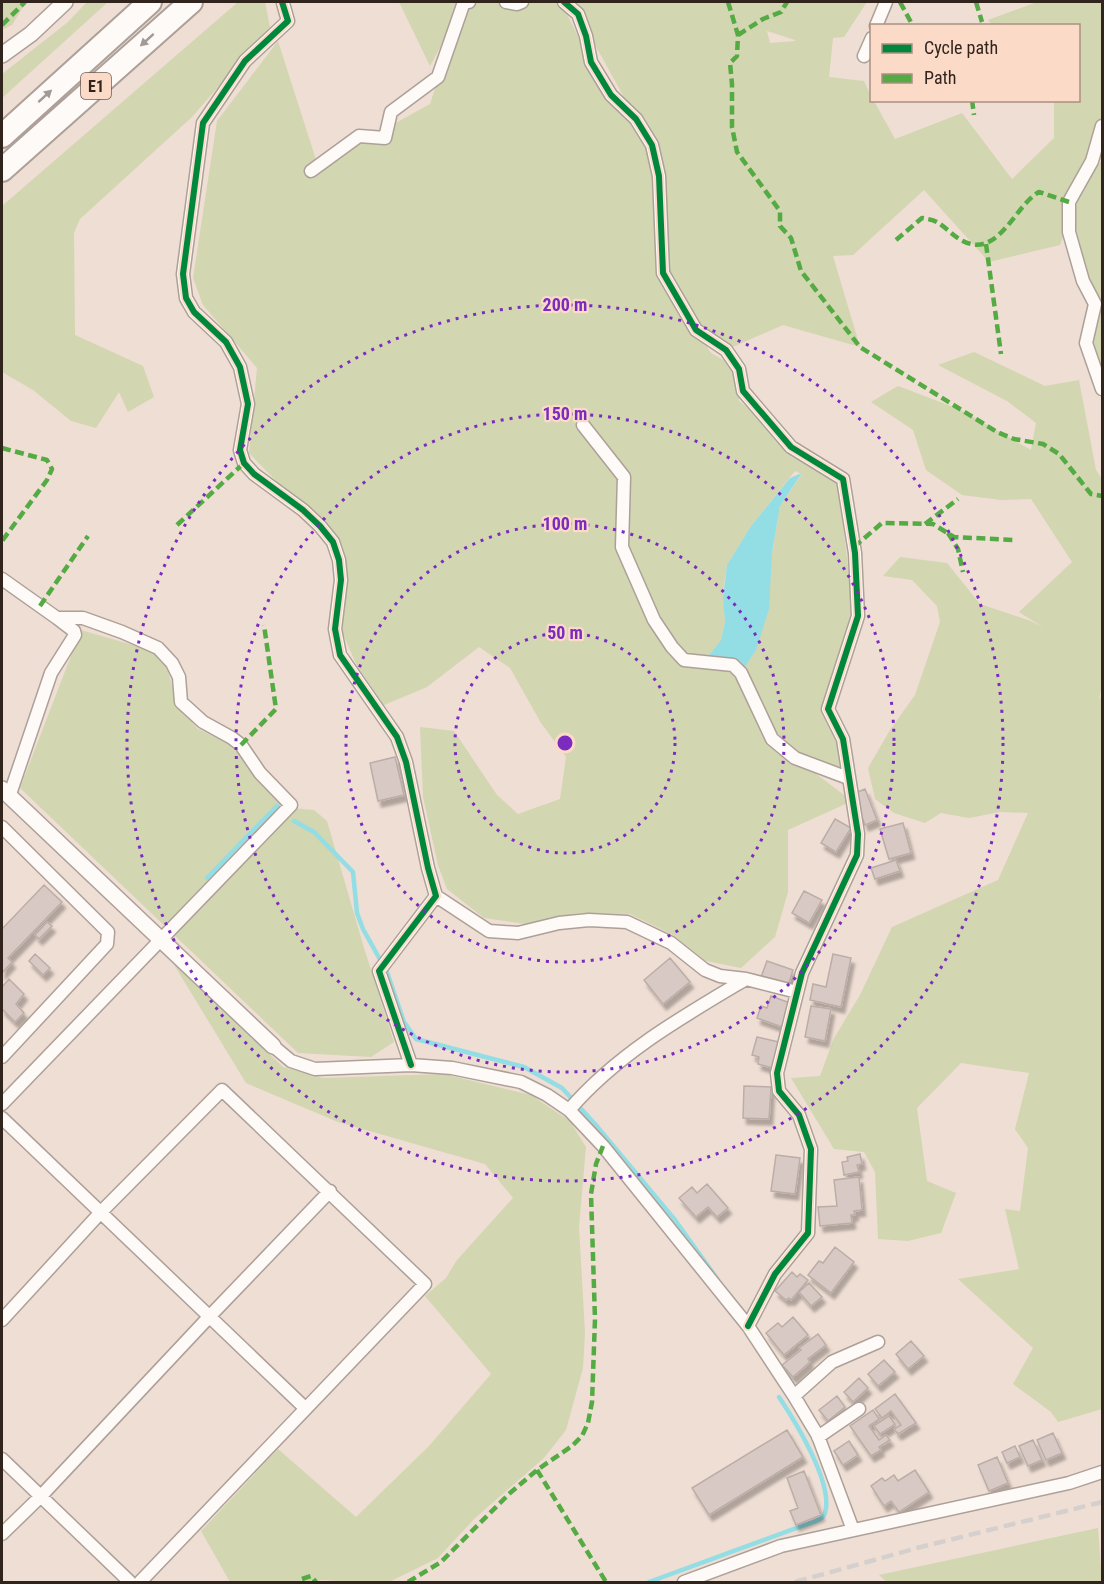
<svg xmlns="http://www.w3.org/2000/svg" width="1104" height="1584" font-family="'Roboto Condensed',sans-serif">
  <defs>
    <filter id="shadow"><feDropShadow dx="3.5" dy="6" stdDeviation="1.5" flood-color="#0004"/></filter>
  </defs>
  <rect width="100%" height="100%" fill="#efded3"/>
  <path fill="#d2d6b1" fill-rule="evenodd" d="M2,2H26L12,25L2,30Z
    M87,2H108L2,98V74L68,22Z
    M238,2H265L270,27L192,117L80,219L74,233L75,335L143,366L154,397L128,412L119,392L96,428L71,421L33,390L2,372V206Z
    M399,2H867L844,37L833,38L829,77L864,81L871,96L872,100L874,101L895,139L962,113L1012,179L1054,138V101L1078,100V26L992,25L988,20L1037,2H1102V158L1084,176L1081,187L1102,160V378L1086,343L1095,304L1072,213L1060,245L989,262L924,190L853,255L833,256L860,347L783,325L726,350L697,332L711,353L739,369V401L782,436L792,457L837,476L850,583L857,591V605L828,709L848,778L795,758L852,801L788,830V892L775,937L741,968L706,961L673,935L630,914L580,913L566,915L532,925L484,918L447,889L438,865L423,797L420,727L454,731L497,795L518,814L560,799L566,757L541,723L510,668L479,647L427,687L384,705L357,666L340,627L346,571L341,545L316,514L284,489L249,453L257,368L203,305L193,278L217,121L278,41L318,166L430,104L462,7L430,66ZM565,10L578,14L636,119L591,62ZM767,31L795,40V41L770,43ZM795,471L802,474L780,506L756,650L741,673L705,662L721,640L725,622L723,590L727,565L751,526Z
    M974,352L1045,386L1079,380L1096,470L1102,479V685L1099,700L1102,695V1409L1058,1422L1051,1412L1013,1384L1033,1348L958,1279L1019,1269L1005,1209L1020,1211L1028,1148L1015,1129L1029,1073L961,1063L917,1108L927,1181L956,1193L941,1233L908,1241L878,1239L875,1172L864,1152L834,1149L791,1078L820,1076L834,1038L860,995L892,927L998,880L1028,813L1000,812L969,818L941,813L925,823L894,813L875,799L868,768L890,730L915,695L940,622L937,606L912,580L883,576L900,557L947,563L980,604L1031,621L1044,628L1019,612L1072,562L1031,499L1001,500L962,495L926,470L913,430L871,402L898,386L961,410L1031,450L1036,423L1007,401L938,365Z
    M81,630L150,650L167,668L178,705L198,729L225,742L246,760L291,808L314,810L327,821L364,948L394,1042L371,1057L298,1053L20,788Z
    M173,963L283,1067L323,1078L444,1074L531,1095L570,1121L586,1147L579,1227L585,1333L583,1368L566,1430L544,1458L475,1518L438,1558L389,1582H352L322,1580L310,1582H230L201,1531L278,1449L356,1517L429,1446L491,1374L425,1296L446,1278L457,1260L513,1198L485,1164L338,1122L246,1083Z
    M1098,1528L1102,1582H887L879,1575Z"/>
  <path fill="#93dde4" d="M802,473L780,506L772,553L769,609L756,650L745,667L704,662L721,640L725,622L723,597L727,565L751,526L790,478Z"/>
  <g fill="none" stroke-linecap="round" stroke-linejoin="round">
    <path stroke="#93dde4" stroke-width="4.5" d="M294,821L314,832L353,872L357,913L363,929L387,972L404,1022L416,1039L524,1067L562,1088L595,1124L675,1220L718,1280
      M207,878L277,806
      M649,1582L802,1526C809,1523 823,1521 825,1513C834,1484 795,1421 779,1397"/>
  </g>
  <path fill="#d8c9c4" stroke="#bbada8" stroke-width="1.5" filter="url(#shadow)" d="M395,757L404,795L378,801L370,763Z
    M865,789L877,820L865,825L853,794Z
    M835,819L851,828L836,852L821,843Z
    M903,823L911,853L889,859L880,829Z
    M896,860L900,871L875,879L871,868Z
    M44,885L62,902L8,958L12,962L2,973V929Z
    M804,891L822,900L809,923L792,913Z
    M47,922L52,926L39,939L35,935Z
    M35,954L50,968L43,975L29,961Z
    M833,954L851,958L841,1007L810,1000L813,984L826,987Z
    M670,958L690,982L663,1004L644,980Z
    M767,961L793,970L788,986L761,977Z
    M9,979L24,994L16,1004L24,1013L15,1022L2,1009V987Z
    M771,996L790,1003L782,1027L757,1018L761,1006L767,1008Z
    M811,1006L831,1009L825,1041L805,1037Z
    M757,1037L779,1042L772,1068L758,1064L759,1057L752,1055Z
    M744,1086L771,1087L769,1119L743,1118Z
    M860,1154L862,1164L857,1165L859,1172L844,1175L842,1162L848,1161L847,1157Z
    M776,1155L800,1158L795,1194L771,1191Z
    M859,1177L862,1210L854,1211L855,1215H851L852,1223L820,1226L818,1207L837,1206L834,1180Z
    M707,1184L728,1208L717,1217L708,1207L696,1217L679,1198L692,1187L697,1193Z
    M835,1247L854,1262L831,1293L808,1275L819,1261L823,1263Z
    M792,1272L797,1277L800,1274L808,1280L791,1300L789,1298L786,1300L775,1291Z
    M809,1283L822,1297L811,1306L799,1292Z
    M793,1317L808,1335L784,1355L766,1333L778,1323L782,1327Z
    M818,1334L826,1345L808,1359L810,1362L793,1377L782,1365L801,1350L799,1348Z
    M911,1341L924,1356L908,1369L896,1354Z
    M884,1360L895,1372L878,1386L868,1374Z
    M859,1378L868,1388L853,1402L844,1392Z
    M895,1394L916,1423L898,1434L894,1429L901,1425L891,1411L882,1418L875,1409Z
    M837,1396L845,1407L828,1421L819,1410Z
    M873,1410L879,1419L869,1426L879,1440L886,1435L890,1440L879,1447L881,1450L871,1456L850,1426Z
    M889,1416L895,1424L880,1434L874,1426Z
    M787,1430L803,1457L709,1515L692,1488Z
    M1053,1433L1062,1453L1046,1460L1037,1440Z
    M1033,1440L1042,1460L1028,1466L1019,1446Z
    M849,1441L858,1455L843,1465L834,1451Z
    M1015,1446L1020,1457L1007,1463L1002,1452Z
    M997,1457L1008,1483L989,1491L978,1465Z
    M915,1470L929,1492L899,1512L891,1501L884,1506L871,1486L882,1478L885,1481L894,1475L898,1481Z
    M804,1471L821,1515L796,1525L790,1511L798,1508L787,1478Z"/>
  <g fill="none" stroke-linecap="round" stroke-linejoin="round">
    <defs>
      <path id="minor" d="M506,2L517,4L522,2
        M564,2L578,14L586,36L591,62L611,95L636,119L652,145L659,176L663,273L696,330L726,350L739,369L743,391L791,447L843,479L855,553L858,616L828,709L843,739L858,834L857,855L802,973L777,1073L779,1091L799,1115L811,1149L808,1233L775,1274L748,1326
        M283,3L288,21L245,61L203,123L183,274L186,298L194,312L226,342L240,367L248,404L240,450L244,463L254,474L303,510L320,526L333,542L339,560L341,580L335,629L340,655L397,737L406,762L428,868L436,896L379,971L411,1065
        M876,26L886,2
        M864,56L872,38
        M1102,126L1092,161L1069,202V232L1083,281L1095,304L1086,343L1102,389
        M311,171L359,136L385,138L391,112L438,77L464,2H469
        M583,425L624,477L622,547L654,620L672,647L684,660L733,665L741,673L772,739L795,758L848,778
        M2,579L57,618H83L122,632L158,648L172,663L179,677L181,702L203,722L232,738L241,745L260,773L291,805L2,1104
        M9,797L51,673L75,635L74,631L57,618
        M2,827L108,932L107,944L2,1057
        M436,896L489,931L518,933L559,923L589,920L627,922L671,943L705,970L720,976L746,979
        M273,1046L291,1061L315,1069L411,1065L452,1068L521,1082L547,1095L569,1110L603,1146L748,1326L794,1396L818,1436L853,1530
        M569,1110C617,1054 682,1017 746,979L797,992
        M2,1118L305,1408
        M2,1320L101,1212L222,1090L425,1284L140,1582
        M794,1396L832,1362L878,1342
        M818,1437L859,1409
        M2,1459L130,1582
        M2,1534L41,1496L209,1317L330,1191
        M684,1582L781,1546L1069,1483L1102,1472"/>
      <path id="tertiary" d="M2,55L31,34L65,2
        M2,789L273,1046"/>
      <path id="motorway" d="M2,136L150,2
        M2,170L191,2"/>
    </defs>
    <use href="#minor" stroke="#ada098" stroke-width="15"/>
    <use href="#tertiary" stroke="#ada098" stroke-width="18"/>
    <use href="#motorway" stroke="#ada098" stroke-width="26"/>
    <use href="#minor" stroke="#fdfaf8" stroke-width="12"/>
    <use href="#tertiary" stroke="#fdfaf8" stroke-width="15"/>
    <use href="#motorway" stroke="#fdfaf8" stroke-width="22"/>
    <path stroke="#d5d0cd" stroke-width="4.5" stroke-dasharray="12 6" stroke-linecap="butt" d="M795,1582L921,1547L1102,1502"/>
    <path stroke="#54aa43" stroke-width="4.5" stroke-dasharray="9 4.5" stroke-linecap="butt" d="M728,2L738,35L737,56L730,63L732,84V127L737,152L780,211V226L791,238L801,271L860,347L997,432L1014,439L1043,444L1059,454L1091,494L1102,496
      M900,2L913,26
      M976,2L982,22
      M2,25L25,2
      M738,35L763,19L781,12L787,2
      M972,100L974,115
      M896,240L922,218C928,219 935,220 940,224C950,231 958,241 971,244C1001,251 1017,204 1039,192L1069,202
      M986,244L1001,354
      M2,448L47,460L52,469L47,480L2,541
      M925,524L958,499
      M177,525L244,463
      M948,533L958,549L963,572
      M854,547L882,523L933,524L954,537L1014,540
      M40,606L88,536
      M241,745L276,709L264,625
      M537,1470L606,1582
      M302,1579L311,1576L316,1582
      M408,1582L441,1562L510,1493L537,1470L572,1446L582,1436L588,1423L592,1402L595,1319L591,1194L596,1164L603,1146"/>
    <defs>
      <path id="cycleway" d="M282,2L288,21L245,61L203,123L183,274L186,298L194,312L226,342L240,367L248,404L240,450L244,463L254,474L303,510L320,526L333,542L339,560L341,580L335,629L340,655L397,737L406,762L428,868L436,896L379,971L411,1065
        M564,2L578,14L586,36L591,62L611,95L636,119L652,145L659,176L663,273L696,330L726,350L739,369L743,391L791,447L843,479L855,553L858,616L828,709L843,739L858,834L857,855L802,973L777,1073L779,1091L799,1115L811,1149L808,1233L775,1274L748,1326"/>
    </defs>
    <use href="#cycleway" stroke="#fbdac7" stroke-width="10"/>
    <use href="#cycleway" stroke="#00873e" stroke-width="6"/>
  </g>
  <defs><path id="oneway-solid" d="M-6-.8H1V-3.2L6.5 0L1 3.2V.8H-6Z" transform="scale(1.5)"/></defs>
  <g fill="#a19a95">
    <use href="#oneway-solid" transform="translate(147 40) rotate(138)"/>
    <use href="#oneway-solid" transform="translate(45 96) rotate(-42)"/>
  </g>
  <g fill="none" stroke="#7b2cbf" stroke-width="3" stroke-dasharray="3 6">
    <circle cx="565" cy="743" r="110"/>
    <circle cx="565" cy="743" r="219"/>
    <circle cx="565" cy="743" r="329"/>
    <circle cx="565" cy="743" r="438"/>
  </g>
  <g text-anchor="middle" stroke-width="4.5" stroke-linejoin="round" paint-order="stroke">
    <rect fill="#fbdac7" stroke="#6d5b50" stroke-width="1.5" x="81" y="73" width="30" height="26" rx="4.5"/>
    <g font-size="16" font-weight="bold" fill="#30241d">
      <text x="96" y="92">E1</text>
    </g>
  </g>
  <circle cx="565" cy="743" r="9" fill="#7b2cbf" stroke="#fbdac7" stroke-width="3"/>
  <g font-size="18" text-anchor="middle" font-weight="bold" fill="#7b2cbf" stroke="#fbdac7" stroke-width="4.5" stroke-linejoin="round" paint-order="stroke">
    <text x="565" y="311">200 m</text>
    <text x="565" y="420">150 m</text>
    <text x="565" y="530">100 m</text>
    <text x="565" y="639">50 m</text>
  </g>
  <rect width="1104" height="1584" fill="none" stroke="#30241d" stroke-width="6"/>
  <rect x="870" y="24" width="210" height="78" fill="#fbdac7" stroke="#aa9183" stroke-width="1.5"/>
  <rect x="882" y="44" width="30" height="9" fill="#00873e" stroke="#aa9183" stroke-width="1.5"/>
  <text x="924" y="54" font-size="18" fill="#30241d">Cycle path</text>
  <rect x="882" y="74" width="30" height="9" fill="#54aa43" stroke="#aa9183" stroke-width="1.5"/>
  <text x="924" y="84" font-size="18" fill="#30241d">Path</text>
</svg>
